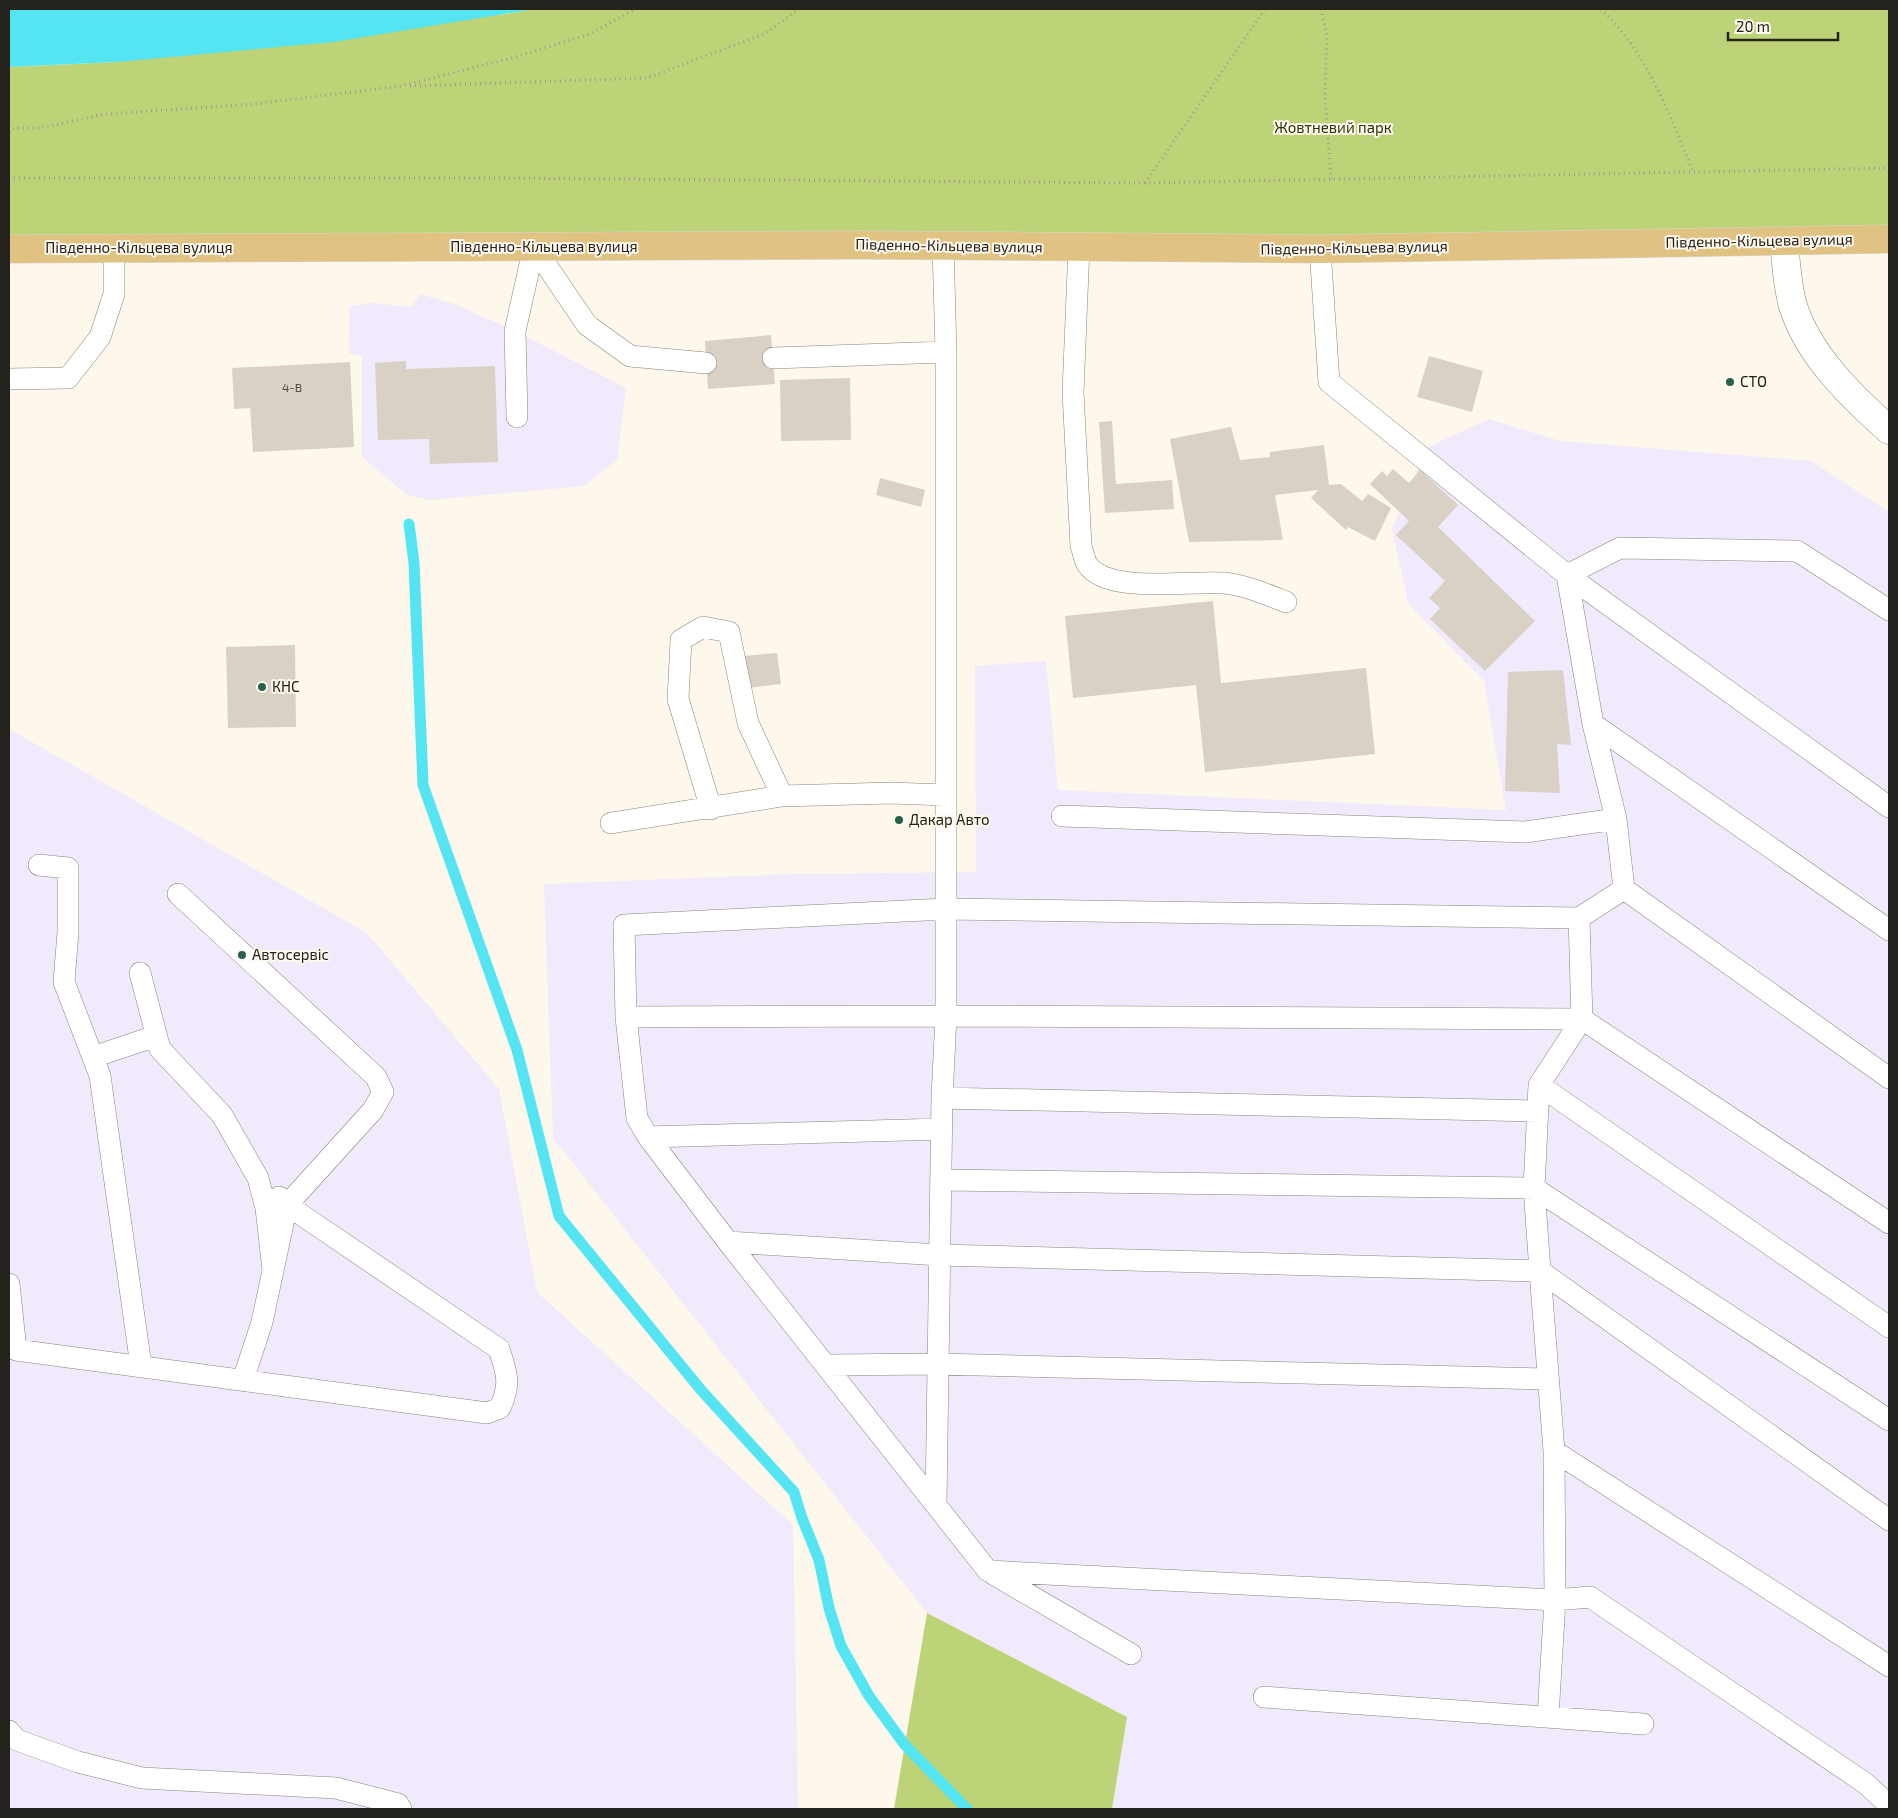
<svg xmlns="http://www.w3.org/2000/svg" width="1898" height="1818" font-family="'Exo 2',sans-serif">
  <rect width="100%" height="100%" fill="#fef7eb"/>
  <path fill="#f0eafc" d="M420,294L454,304L515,331L626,388L617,460L584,486L430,500L407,495L362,457V355L349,354L350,306L374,303L411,307Z
    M1489,419L1560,441L1811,461L1889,512V1809H1112L1127,1717L927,1613L553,1138L544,884L793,874L976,872L975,666L1046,661L1058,790L1506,810L1484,681L1408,603L1392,529L1426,448Z
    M9,729L367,933L499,1089L537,1292L793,1525L798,1809H9Z"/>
  <path fill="#bcd477" d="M535,9H1889V238L9,249V67L117,62L505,14Z
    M927,1613L1127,1717L1112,1809H894Z"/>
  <path fill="#55e5f2" d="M9,9H535L334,42L117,62L9,67Z"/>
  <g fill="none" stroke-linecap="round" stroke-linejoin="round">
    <path stroke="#55e5f2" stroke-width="11" d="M409,524L414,563L423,785L517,1050L559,1216L701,1390L794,1492L802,1518L819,1560L829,1608L841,1646L869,1696L905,1745L967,1809"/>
  </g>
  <path fill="#d9d1c6" d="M771,335L775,384L708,389L705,341Z
    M1429,356L1483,371L1472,412L1417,397Z
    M406,361V369L495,366L498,462L430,464L429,439L378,440L375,363Z
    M350,362L354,447L253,452L250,408L234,409L232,368Z
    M850,378L851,440L781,441L780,380Z
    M1112,421L1116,484L1172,480L1174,509L1105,513L1099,422Z
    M1231,427L1240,460L1270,457V452L1324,445L1329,485L1341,484L1362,501L1368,494L1391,508L1375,541L1348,527L1346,530L1311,498L1318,490L1275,495L1283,540L1189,542L1170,439Z
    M1393,469L1409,483L1420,470L1458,505L1438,527L1535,621L1485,671L1430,619L1440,608L1429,598L1445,581L1396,535L1409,521L1370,484L1382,471L1387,476Z
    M880,478L925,490L921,507L876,495Z
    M1213,601L1221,683L1366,668L1375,754L1205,772L1196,685L1073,698L1065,616Z
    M295,645L296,727L228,728L226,647Z
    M777,653L781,684L748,688L744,656Z
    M1563,670L1571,745L1557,744L1560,793L1505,791L1508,672Z"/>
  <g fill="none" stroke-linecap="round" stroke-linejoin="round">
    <defs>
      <path id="lane" d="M534,247L587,325L630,356L706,363
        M1079,247L1073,392L1081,546C1083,551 1084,559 1087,564C1107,595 1190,580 1224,583C1245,585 1266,594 1286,602
        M773,358L946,352
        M9,379L68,378L100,337L114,294V248
        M517,417L515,331L534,247
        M1889,610L1797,551L1620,548L1567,575L1889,807
        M1593,724L1889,930
        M711,809L678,699L681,640L703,627L729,632L748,723L782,796
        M1062,816L1525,832L1616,819L1593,724L1567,575L1329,382L1320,249
        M1616,819L1624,889L1889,1078
        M611,823L782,796L891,793L946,795
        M39,865L68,868V932L64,982L100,1076L141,1366
        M1579,918L1624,889
        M140,973L160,1049L222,1115L258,1178L266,1208L273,1270
        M626,1017L946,1016L1582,1019L1889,1223
        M93,1057L156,1036
        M1539,1085L1889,1327
        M942,1098L1537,1111
        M648,1137L942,1129
        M728,1242L940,1255L1540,1271L1534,1188L941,1180
        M9,1284L16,1350L487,1413L500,1408C511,1384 507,1373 499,1349L287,1205L373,1110L383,1092L376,1077L178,894
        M827,1365L938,1364L1547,1379
        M243,1380L262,1322L287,1205L279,1197
        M1889,1420L1534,1188L1539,1085L1582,1019L1579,918L945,909L624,925L626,1017L637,1118L648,1137L728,1242L988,1571L1555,1600L1590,1597L1865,1783L1889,1805
        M936,1505L942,1098L946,1016V352L943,246
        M1889,1520L1540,1271L1554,1451L1889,1666
        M993,1574L1131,1654
        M1264,1697L1643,1724
        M1548,1717L1555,1600L1554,1451
        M9,1731L17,1740L78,1762L142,1778L336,1788L398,1804L401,1809"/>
      <path id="street" d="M1784,241C1786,262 1787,285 1793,306C1809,356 1851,396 1889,430"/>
      <path id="primary" d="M9,249L860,245L1320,249L1889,239"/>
    </defs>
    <use href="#lane" stroke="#8a8479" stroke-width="22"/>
    <use href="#street" stroke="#8a8479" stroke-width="29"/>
    <use href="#primary" stroke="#d8d7d6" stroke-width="29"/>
    <path stroke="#a29d94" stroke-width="3" stroke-dasharray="1 4" stroke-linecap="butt" d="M1321,9L1327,36L1325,96L1331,181
      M1601,9C1647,52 1670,115 1693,172
      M410,86L647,78L764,34L799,9
      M9,132L14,128H39L106,114L254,104L401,86L512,58L590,34L635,9
      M9,178H493L1145,183L1889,168
      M1145,183L1265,9"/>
    <use href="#lane" stroke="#fff" stroke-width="21"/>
    <use href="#street" stroke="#fff" stroke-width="28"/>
    <use href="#primary" stroke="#e0c283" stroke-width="28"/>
  </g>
  <g fill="#25634f" stroke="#fef7eb" stroke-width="2">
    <circle cx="1730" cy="382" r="5"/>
    <circle cx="262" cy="687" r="5"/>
    <circle cx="899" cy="820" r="5"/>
    <circle cx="242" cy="955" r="5"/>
  </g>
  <g text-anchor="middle" stroke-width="4" stroke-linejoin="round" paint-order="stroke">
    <g font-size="12" fill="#514e47">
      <text x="292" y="392">4-В</text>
    </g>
    <g font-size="15" fill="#2b340c" stroke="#fef7eb">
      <text x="1333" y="133">Жовтневий парк</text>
    </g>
    <g font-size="15" fill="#24221d" stroke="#fef7eb">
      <text transform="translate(1759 241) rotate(-1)" y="5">Південно-Кільцева вулиця</text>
      <text transform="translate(949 246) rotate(1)" y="5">Південно-Кільцева вулиця</text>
      <text x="544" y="252">Південно-Кільцева вулиця</text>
      <text x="139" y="253">Південно-Кільцева вулиця</text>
      <text transform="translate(1354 248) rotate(-1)" y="5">Південно-Кільцева вулиця</text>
    </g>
    <g font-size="15" fill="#24221d" stroke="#fef7eb" text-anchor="start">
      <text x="1740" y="387">СТО</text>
      <text x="272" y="692">КНС</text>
      <text x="909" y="825">Дакар Авто</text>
      <text x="252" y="960">Автосервіс</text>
    </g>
  </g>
  <rect width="1898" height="1818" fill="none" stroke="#24221d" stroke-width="20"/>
  <path d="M1728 32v8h110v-8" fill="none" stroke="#24221d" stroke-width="2.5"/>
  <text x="1736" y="32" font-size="15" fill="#24221d" stroke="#fef7eb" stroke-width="4" paint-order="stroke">20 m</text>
</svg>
